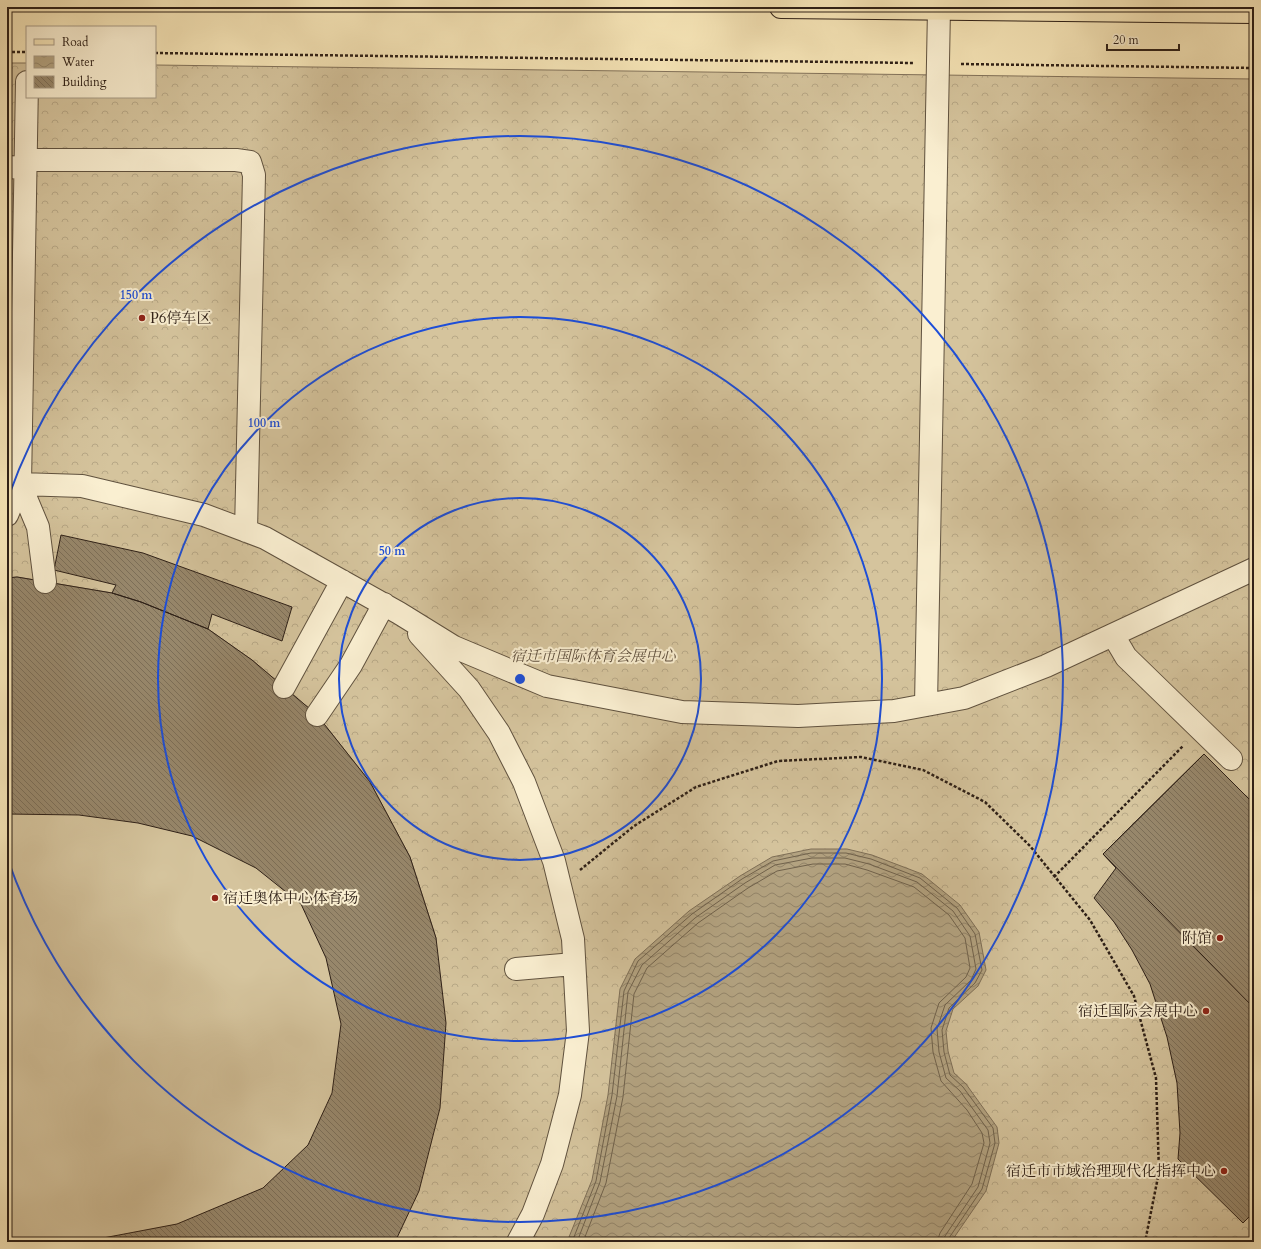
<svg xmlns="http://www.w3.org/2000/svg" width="1261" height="1249" font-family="Cardo,'Noto Serif SC',serif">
  <defs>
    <pattern id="forest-crowns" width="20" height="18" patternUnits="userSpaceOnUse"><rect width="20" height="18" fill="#d5c49d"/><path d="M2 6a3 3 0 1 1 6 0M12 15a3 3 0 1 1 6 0" fill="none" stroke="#b7a886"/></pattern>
    <pattern id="water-waves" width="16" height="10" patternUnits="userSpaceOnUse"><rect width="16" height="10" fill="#b3a381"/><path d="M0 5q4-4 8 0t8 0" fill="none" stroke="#928469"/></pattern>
    <pattern id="building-back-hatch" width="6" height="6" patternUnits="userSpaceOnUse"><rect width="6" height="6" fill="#97876b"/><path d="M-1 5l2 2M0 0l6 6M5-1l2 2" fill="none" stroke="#7c6e57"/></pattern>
  </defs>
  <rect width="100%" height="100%" fill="#f7e6b8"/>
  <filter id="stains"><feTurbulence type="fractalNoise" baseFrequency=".005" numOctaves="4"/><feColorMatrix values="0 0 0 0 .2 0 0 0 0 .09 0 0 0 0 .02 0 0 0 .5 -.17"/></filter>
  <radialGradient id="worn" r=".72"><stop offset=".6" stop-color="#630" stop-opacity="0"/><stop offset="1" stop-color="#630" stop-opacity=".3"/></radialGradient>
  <path fill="url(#forest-crowns)" stroke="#82725a" d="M7,63H27V97H155V65L1254,79V1242H7Z"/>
  <path fill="#d5c49d" stroke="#82725a" d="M17,577L112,593L208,629L252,660L317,715L370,782L410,857L436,938L395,1242H7V578Z"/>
  <path fill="url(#water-waves)" stroke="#7e6f57" d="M811,849H847L872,855L922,874L960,905L979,932L986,970L978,986L953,1009L946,1031L948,1051L954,1073L966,1084L997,1127L999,1143L986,1191L951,1242H567L592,1180L608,1095L620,989L635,959L689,911L740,876L772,857Z"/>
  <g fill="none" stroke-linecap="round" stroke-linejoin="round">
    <path stroke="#70624c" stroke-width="1" d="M572,1242L596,1181L612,1095L624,991L638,961L692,914L742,879L773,861L811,853H846L871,859L920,878L957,908L975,934L982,970L975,983L949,1008L942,1030L944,1052L950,1075L963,1087L993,1128L995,1143L982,1189L949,1238L948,1242
      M577,1242L600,1182L617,1096L628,992L642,965L695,918L745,883L775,865L812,858H845L869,864L917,882L953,911L970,936L976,969L971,980L945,1005L937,1029L939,1052L946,1078L960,1091L988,1130L990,1143L978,1187L945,1236L943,1242
      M583,1242L606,1183L623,1097L634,994L647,968L698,923L748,888L777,871L813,864H845L867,870L914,887L949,915L965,938L970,968L966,977L939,1003L931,1028L933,1052L941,1081L967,1110L982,1133L984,1143L972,1184L940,1233L937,1242"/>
  </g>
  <path fill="url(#building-back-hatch)" stroke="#2e2017" d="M61,535L143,553L292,607L282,641L212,614L208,629L141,602L112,593L116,585L54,570Z
    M17,577L112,593L141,602L208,629L252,660L317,715L370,782L410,857L436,938L446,1023L440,1108L419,1191L395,1242H82L177,1224L263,1188L308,1145L332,1093L341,1024L326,958L301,904L256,868L192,836L138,823L79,815L7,814V578Z
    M1204,754L1254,804V1212L1243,1223L1178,1159L1180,1133L1177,1083L1167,1037L1150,984L1132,950L1114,922L1094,898L1116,868L1103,854Z
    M1204,754L1254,804V1008L1103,854Z"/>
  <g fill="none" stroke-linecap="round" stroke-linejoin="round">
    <defs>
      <path id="minor" d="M25,160H236L250,162L254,175L246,531
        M7,167L25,168
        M20,484L82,486L204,515L265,538L399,613L454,647L547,686L682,712L798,716L894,711L964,698L1046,666L1254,569
        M20,484L38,527L45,582
        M7,515L20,484L27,82
        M419,634L469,689L499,733L524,782L554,861L573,939L578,1031L570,1095L552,1164L533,1214L518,1242
        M1113,635L1126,657L1231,759
        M284,687L342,581
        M926,705L939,8
        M317,715L351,665L384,604
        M516,969L574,964"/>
      <path id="major" d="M781,7L1254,12"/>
    </defs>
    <use href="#minor" stroke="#60523f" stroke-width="24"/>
    <use href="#major" stroke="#2e2017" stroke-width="24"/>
    <path stroke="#2e2017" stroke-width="2.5" stroke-dasharray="3 2" stroke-linecap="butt" d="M7,52H27
      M155,53L914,63
      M961,64L1254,68
      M580,870L634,826L696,787L778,761L861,757L923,770L985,802L1030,846L1090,920L1134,996L1156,1078L1159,1172L1145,1242
      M1054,877L1183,746"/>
    <use href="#minor" stroke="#faefd1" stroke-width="22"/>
    <use href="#major" stroke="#f7e6b8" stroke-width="22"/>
  </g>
  <g fill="none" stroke="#1d4ed8" stroke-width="2">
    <circle cx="520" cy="679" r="181"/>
    <circle cx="520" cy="679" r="362"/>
    <path d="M8 498A543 543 0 1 1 8 860"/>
  </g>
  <g fill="#8f2418" stroke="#faefd1" stroke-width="1.5">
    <circle cx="142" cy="318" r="4"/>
    <circle cx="215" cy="898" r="4"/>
    <circle cx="1220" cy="938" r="4"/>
    <circle cx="1206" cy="1011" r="4"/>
    <circle cx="1224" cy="1171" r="4"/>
  </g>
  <g text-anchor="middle" stroke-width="4" stroke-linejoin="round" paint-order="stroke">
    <g font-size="15" fill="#2e2017" stroke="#faefd1" text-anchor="end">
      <text x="150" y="323" text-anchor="start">P6停车区</text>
      <text x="223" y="903" text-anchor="start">宿迁奥体中心体育场</text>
      <text x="1212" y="943">附馆</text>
      <text x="1198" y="1016">宿迁国际会展中心</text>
      <text x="1216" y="1176">宿迁市市域治理现代化指挥中心</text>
    </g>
    <g font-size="15" font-style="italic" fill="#60513f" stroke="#faefd1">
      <text x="593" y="661">宿迁市国际体育会展中心</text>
    </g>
  </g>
  <circle cx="520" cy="679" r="6" fill="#1d4ed8" stroke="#faefd1" stroke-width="2"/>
  <g font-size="12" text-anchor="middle" font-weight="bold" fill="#1d4ed8" stroke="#faefd1" stroke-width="4" stroke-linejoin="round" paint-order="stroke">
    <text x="136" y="299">150 m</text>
    <text x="264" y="427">100 m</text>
    <text x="392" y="555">50 m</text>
  </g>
  <rect width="1261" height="1249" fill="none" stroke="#f7e6b8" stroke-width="24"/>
  <rect x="8" y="8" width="1245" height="1233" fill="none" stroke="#2e2017" stroke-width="2"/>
  <rect x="12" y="12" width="1237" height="1225" fill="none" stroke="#2e2017"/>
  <rect x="26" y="26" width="130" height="72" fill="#faefd1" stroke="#a89c87"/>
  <rect x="34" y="39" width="20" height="6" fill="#f7e6b8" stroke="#a89c87"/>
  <text x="62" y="46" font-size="12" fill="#2e2017">Road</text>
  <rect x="34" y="56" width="20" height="12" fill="url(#water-waves)" stroke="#a89c87"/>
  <text x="62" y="66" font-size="12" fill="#2e2017">Water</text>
  <rect x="34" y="76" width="20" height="12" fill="url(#building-back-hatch)" stroke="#a89c87"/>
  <text x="62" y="86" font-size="12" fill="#2e2017">Building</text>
  <path d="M1107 44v6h72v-6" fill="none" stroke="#2e2017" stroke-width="2"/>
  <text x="1113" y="44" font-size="12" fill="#2e2017" stroke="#faefd1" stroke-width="3" paint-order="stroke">20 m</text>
  <rect width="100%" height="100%" filter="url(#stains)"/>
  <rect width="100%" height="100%" fill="url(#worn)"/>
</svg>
